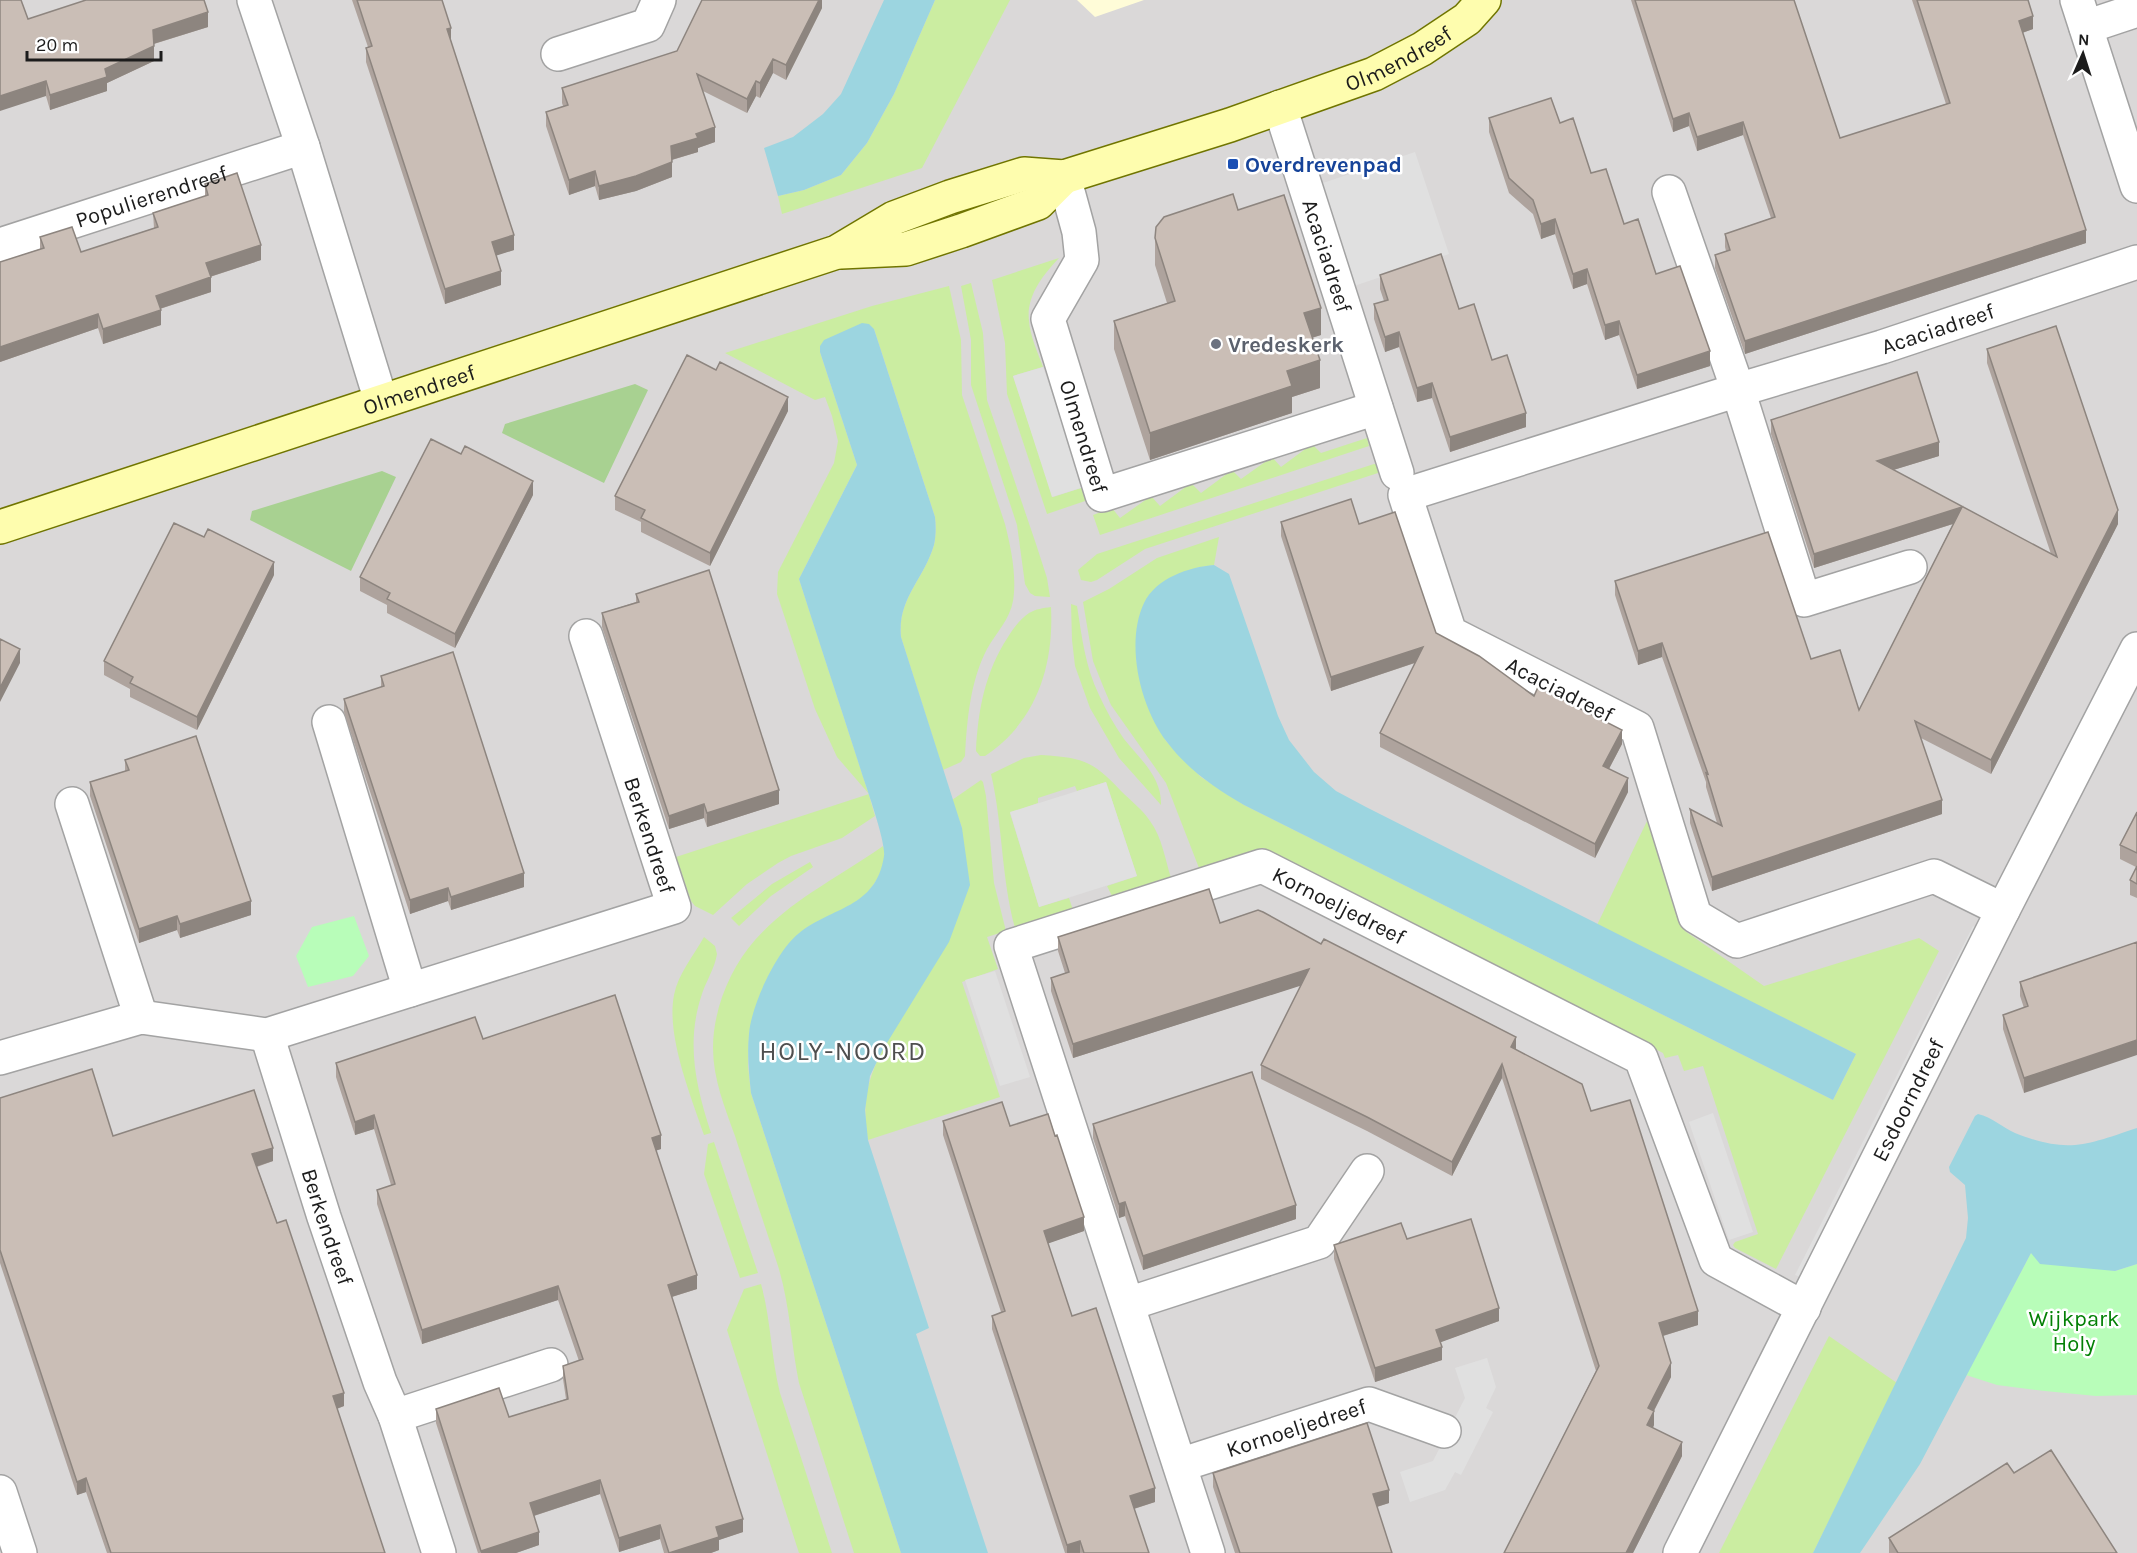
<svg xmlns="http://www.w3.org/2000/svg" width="2137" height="1553" font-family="Karla,sans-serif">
  <rect width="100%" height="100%" fill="#eee8e0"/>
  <path fill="#dad8d8" d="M0,0H2137V1553H0Z"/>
  <path fill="#fffcd8" d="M1077,0H1144L1095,17Z"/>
  <path fill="#cbeda1" d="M935,0H1010L922,168L782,214L778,196L804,190L841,175L867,143L894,94Z
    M1059,258C1043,275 1026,296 1029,321C1030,336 1038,353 1043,367L1013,376L1053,497L1084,487L1088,500L1047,514L1007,394L1005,343L992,280Z
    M971,283L983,333L987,400L1036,544L1047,578L1050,597L1035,596L1030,593L1025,584L1017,525L971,385V340L961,286Z
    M949,286L961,340L962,395L1005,524C1011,548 1017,576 1013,601C1010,619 996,633 987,649C970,682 967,720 965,756L961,762L943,770L901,637C897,599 924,579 934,545C936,536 936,526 935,517L874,329L820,352L857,465L799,579L869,795L875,816L842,838L791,856L778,863L747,884L713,915L695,906L691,901L676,857L869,794L837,757L815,709L777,594L778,572L834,463L838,441L832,416L825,397L815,400L725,353L872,306Z
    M1367,438L1369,446L1100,535L1093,515L1112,508L1120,518L1151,496L1160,506L1191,483L1201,493L1232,470L1241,479L1272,457L1281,467L1312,444L1321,453Z
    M1374,464L1378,465L1381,472L1145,549L1097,580L1091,582L1081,580L1078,570L1097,554Z
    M1219,537L1214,565L1196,568L1145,602L1139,621L1136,659L1147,703L1166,741L1201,777L1244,805L1833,1100L1856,1054L1597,925L1647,821L1685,931L1764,986L1919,938L1939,951L1776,1269L1735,1248L1733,1245L1735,1242L1758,1234L1703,1066L1684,1071L1678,1055L1665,1058L1663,1053L1264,848L1199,868L1166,783L1111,705L1103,686L1093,661L1083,602L1109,589L1157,558Z
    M1071,604L1077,606C1082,637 1085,666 1099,695C1106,710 1114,725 1124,739C1140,759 1162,777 1161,805L1119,758L1090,708L1075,666L1072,640Z
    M1051,607C1054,667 1036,722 985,756H980L976,751C978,710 985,672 1008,637C1013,629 1020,619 1029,613C1036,609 1043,608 1051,607Z
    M1041,755C1083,758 1092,760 1121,791C1131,801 1143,810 1150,821C1162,837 1165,859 1171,878L1112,896L1107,886L1137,876L1106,782L1077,791L1075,786L1038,798V803L1010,813L1039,907L1069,898L1073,910L1015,928C1001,877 1003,825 991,774L1024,758Z
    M981,780L983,782L986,796L994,883L1006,931L987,937L998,969L962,982L1000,1097L868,1140C862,1104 866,1083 882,1051L962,828L952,800Z
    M883,846C890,866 873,887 860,901L781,956L758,1002L749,1033L748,1066L751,1093L901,1553H854L799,1383C791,1344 790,1305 778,1266C764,1223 749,1180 735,1136C725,1108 713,1079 713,1048C713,1010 730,968 755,940C790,900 841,876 883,846Z
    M810,862L813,867L771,896L739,926L731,918L772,884Z
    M704,937L715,946L717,954C715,968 705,983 701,997C686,1044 696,1087 711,1133L704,1135C691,1096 666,1036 674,995C678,974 694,955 704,937Z
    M714,1142L758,1273L740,1278L704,1174L708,1144Z
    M761,1284C771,1320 771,1357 780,1393L832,1553H799L727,1330L744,1289Z
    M1829,1336L1897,1383L1813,1553H1719Z"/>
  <path fill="#a8d191" d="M635,384L648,390L604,483L502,433L505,424Z
    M382,471L396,477L351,571L250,520L252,511Z"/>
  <path fill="#b8fdb9" d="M354,916L369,956L353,976L308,987L296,956L312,927Z
    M2031,1253L2115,1271L2137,1264V1395L2096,1396L2045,1391L1997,1385L1966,1375Z"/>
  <path fill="#e0e0e0" d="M1415,152L1449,254L1354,286L1320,184Z
    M1043,367L1084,487L1052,497L1013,376Z
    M1106,782L1137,876L1039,907L1010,812Z
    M1973,926L1982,931L1805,1279L1795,1275Z
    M995,971L1030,1077L1000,1086L965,980Z
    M1713,1113L1753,1232L1729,1240L1689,1122Z
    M1487,1358L1496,1387L1486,1408L1493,1412L1461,1475L1455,1472L1445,1490L1410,1502L1400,1472L1433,1461L1465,1398L1455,1368Z"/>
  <path fill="#9cd5e0" d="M884,0H935L894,94L867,143L841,175L804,190L778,196L764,148L793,137L823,114L841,94Z
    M862,323L869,324L874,329L935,517C936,526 936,536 934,545C924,579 897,599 901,637L962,828L970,885L949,942L882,1051L870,1076L865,1110L868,1140L929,1328L916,1334L988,1553H901L751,1093C749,1074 747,1054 749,1034C751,1006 776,952 798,934C832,906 876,909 884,856C886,843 868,792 863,777C842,711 820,645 799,579L857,465L820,352V346L824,340Z
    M1214,565L1229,574L1278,716L1289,740L1314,772L1336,791L1366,807L1856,1054L1833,1100L1244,805C1215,788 1187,769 1167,742C1140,707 1125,643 1144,603C1156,578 1189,567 1214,565Z
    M1978,1114C1992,1117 2003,1128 2015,1133C2068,1154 2086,1145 2137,1128V1264L2115,1271L2040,1264L2031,1253L1920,1464L1860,1553H1813L1966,1238L1968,1218L1965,1185L1950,1172L1949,1167L1975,1116Z"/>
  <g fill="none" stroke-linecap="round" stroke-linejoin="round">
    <defs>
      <g id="street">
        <path d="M254,0L303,147L381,401"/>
        <path d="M2077,0L2137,186"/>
        <path d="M2086,27L2137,10"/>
        <path d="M558,54L648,25L659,0"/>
        <path id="s1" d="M1280,107L1397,473"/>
        <path id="s2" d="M1064,177L1079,232L1082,260L1048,319L1102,495L1376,408"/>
        <path d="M1669,192L1738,390L1804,600L1910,567"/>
        <path id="s3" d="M0,245L303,147"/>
        <path d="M329,722L410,990"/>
        <path d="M72,804L141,1017"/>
        <path id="s4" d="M2003,910L1934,876L1737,941L1695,916L1637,728L1450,633L1405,495L1738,390L1882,347L2137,262"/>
        <path id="s5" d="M267,1035L324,1217L380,1382L395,1416L439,1553"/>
        <path d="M0,1058L141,1017L267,1035L674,907L586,636"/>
        <path d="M1128,1304L1319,1242L1367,1171"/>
        <path d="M395,1416L551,1365"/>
        <path id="s6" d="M1180,1465L1369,1404L1444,1431"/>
        <path d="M0,1492L20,1553"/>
        <path id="s7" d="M1208,1553L1011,946L1262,866L1641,1058L1716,1260L1804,1308"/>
        <path id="s8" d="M1680,1553L2003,910L2137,649"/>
      </g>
      <g id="secondary">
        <path d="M841,252L906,249L961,231L1038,203L1064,177"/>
        <path id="s9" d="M0,527L837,252L894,218L950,197L1024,174L1064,177L1230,125L1374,74L1422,49L1467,19L1484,0"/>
      </g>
    </defs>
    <use href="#street" stroke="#a3a3a3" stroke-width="36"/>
    <use href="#secondary" stroke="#707500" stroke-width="36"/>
    <use href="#street" stroke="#fff" stroke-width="33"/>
    <use href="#secondary" stroke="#fefdae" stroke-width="33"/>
  </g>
  <path fill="#aea39d" d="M352,0H442L451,42L514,250L496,255L501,285L445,304L366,62V48L368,47Z
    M822,0V8L786,80L773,73L760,98L756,96L747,113L703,91L715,142L698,148V152L672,160V177L636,191L599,200L595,186L569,195L546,126V112L563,106L562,103V88L677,51Z
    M1631,0H1794L1840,138L1946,104L1912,0H2028L2033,29L2022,33L2086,243L1745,354L1715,268V255L1726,251L1725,247V234L1771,218L1743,135L1697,151L1689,126L1673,132Z
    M28,19L208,27L154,44V61L107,83V91L50,110L46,96Z
    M1489,118L1560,123L1656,274L1710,366L1637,389L1619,335L1605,340L1587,284L1573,289L1555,234L1541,239L1533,214L1509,193L1489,132Z
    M205,184L261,260L210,277L211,292L160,309L161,325L103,344L98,328L0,362V262L40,249V237L81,252L154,228L153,213L205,196Z
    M1238,210L1321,335L1312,338L1320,388L1292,397V413L1150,460L1114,349V321L1167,303L1155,265V238Z
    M1380,275L1459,309L1492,360L1526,427L1450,452L1432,398L1417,402L1399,347L1385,352L1374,319V304L1384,301L1380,289Z
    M1987,349L2118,524L1991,774L1921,738L1942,814L1712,891L1690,823V809L1717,823L1706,787V782L1662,657L1638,665L1615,595V581L1811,659L1859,710L1953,524L1814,568L1771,434V420L1939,456L1893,470L2051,554L1987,363Z
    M788,411L710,566L641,532V522L615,510V496Z
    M533,495L455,648L387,613V605L360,591V577Z
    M1281,522L1359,524L1436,633L1534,696L1622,744L1609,769L1628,792L1595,858L1380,747V733L1415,663L1331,691L1281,536Z
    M274,575L197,730L130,697V689L104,675V661Z
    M636,594L779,804L707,827L704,818L669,829L602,627V613L636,602Z
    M381,676L524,887L451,910L448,901L410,914L344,712V699L381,687Z
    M125,760L251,915L180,938L177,930L139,943L90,796V782L125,771Z
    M2137,812V898L2130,895V880L2136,867L2120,859V845Z
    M1209,889L1220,923L1258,910L1263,912L1321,944L1324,939L1516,1037V1050L1582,1084L1591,1111L1630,1100L1698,1311V1325L1663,1336L1671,1363V1377L1654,1411V1425L1653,1428L1682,1442V1456L1633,1553H1504L1596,1371L1502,1078L1452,1176L1367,1131L1261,1079V1065L1301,985L1073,1058L1051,991V978L1065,973L1058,951V937Z
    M2137,942L2024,1093L2003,1029V1015L2024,1008L2020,996V982Z
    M483,1039L661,1149L656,1150L697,1289L672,1297L743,1532L719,1540V1550L711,1553H664L660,1539L619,1552L600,1494L534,1516L539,1545L516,1553H478L436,1423V1409L509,1417L566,1399L563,1379V1366L579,1361L558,1300L422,1344L377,1204V1190L391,1185L374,1129L355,1135L336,1077V1063Z
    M0,1098L113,1136L273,1161L257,1167L344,1406L337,1409L385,1553H107L86,1492L77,1495L0,1263Z
    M943,1121L1010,1126L1084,1231L1048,1243L1072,1316L1155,1502L1134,1509L1149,1553H1065L992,1329V1316L1001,1312L943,1135Z
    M1093,1124L1296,1219L1143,1270L1125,1216L1119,1218L1093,1138Z
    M1407,1239L1499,1321L1440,1342L1442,1360L1375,1382L1334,1259V1245Z
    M1213,1473L1389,1503L1377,1507L1392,1553H1235L1213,1487Z
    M2014,1473L2117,1553H1889V1538Z"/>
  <path fill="#8d857f" d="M819,0H822V8L786,80V65Z
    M208,12V27L153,44V30Z
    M2033,16V29L2019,34V21Z
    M451,28V42L447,29Z
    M154,46V61L107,83V91L50,110V95Z
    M773,59V73L760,98V83Z
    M46,81V96L0,111V96Z
    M756,81V96L747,113V99Z
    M1689,113V126L1673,132V119Z
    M1743,122V135L1697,151V137Z
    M715,127V142L698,148V152L671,160V146L696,134Z
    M672,162V177L636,191L599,200V186Z
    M595,171V186L569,195V180Z
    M1555,219V234L1541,239V224Z
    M2086,230V243L1745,354V341Z
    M514,235V250L492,257V242Z
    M261,245V260L206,278V263Z
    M1587,269V284L1573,289V274Z
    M501,271V285L445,304V289Z
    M211,277V292L156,310V296Z
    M1321,308V335L1304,340V313Z
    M161,310V325L103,344V329Z
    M98,314V328L0,362V347Z
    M1619,321V335L1605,340V325Z
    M1399,332V347L1385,352V337Z
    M1710,351V366L1637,389V375Z
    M1320,360V388L1292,397V413L1150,460V433L1287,371Z
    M1432,383V398L1417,402V388Z
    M788,397V411L710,566V553Z
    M1526,413V427L1450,452V437Z
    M1939,442V456L1877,475V461Z
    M533,481V495L455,648V634Z
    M1962,507V521L1814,568V554Z
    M2118,510V524L1991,774V760Z
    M274,562V575L197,730V717Z
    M1662,643V657L1638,665V651Z
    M1423,647V660L1331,691V677Z
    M20,649V663L0,702V688Z
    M1622,730V744L1603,780V766Z
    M1628,778V792L1595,858V844Z
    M779,790V804L707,827V813Z
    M1942,800V814L1712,891V877Z
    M704,804V818L669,829V816Z
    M524,873V887L451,910V897Z
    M448,888V901L410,914V900Z
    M251,901V915L180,938V924Z
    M177,916V930L139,943V929Z
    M1309,969V983L1073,1058V1044Z
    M1516,1037V1051L1511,1047Z
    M2137,1040V1055L2024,1093V1078Z
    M1502,1064V1078L1452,1176V1162Z
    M374,1115V1129L355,1135V1122Z
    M661,1135V1149L652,1152V1138Z
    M273,1148V1161L252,1168V1154Z
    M1125,1202V1216L1119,1218V1204Z
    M1296,1205V1219L1143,1270V1256Z
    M1084,1217V1231L1044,1245V1231Z
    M697,1275V1289L668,1298V1285Z
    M558,1286V1300L422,1344V1330Z
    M1499,1308V1321L1436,1344V1330Z
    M1698,1311V1325L1659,1337V1323Z
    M1442,1347V1360L1375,1382V1368Z
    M1671,1363V1377L1648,1422V1408Z
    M344,1393V1406L333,1410V1396Z
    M1654,1411V1425L1647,1439V1425Z
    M1682,1442V1456L1633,1553H1626Z
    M86,1478V1492L77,1495V1482Z
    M600,1480V1494L530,1517V1503Z
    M1155,1488V1502L1130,1510V1496Z
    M1389,1490V1503L1373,1508V1494Z
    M743,1519V1532L719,1540V1550L711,1553H669L716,1527Z
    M660,1525V1539L619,1552V1538Z
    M539,1532V1545L516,1553H481V1551Z
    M1080,1541V1553H1067V1545Z"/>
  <path fill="#cabeb6" stroke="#8d857f" stroke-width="1.5" d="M0,0H21L28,19L86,0H204L208,12L153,30L154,46L105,69L107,77L50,95L46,81L0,96Z
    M357,0H442L451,28L447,29L514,235L492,242L501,271L445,289L366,48L372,46Z
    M702,0H819L786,65L773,59L760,83L756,81L747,99L697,74L715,127L696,134L698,138L671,146L672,162L636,176L599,186L595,171L569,180L546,112L568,105L562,88L677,51Z
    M1635,0H1794L1840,138L1950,103L1917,0H2028L2033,16L2019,21L2086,230L1745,341L1715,255L1730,250L1725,234L1775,217L1743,122L1697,137L1689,113L1673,119Z
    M1551,98L1560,123L1573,118L1591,173L1606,169L1624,224L1638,219L1656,274L1680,266L1710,351L1637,375L1619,321L1605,325L1587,269L1573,274L1555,219L1541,224L1533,200L1509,178L1489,118Z
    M237,173L261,245L206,263L211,277L156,296L161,310L103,329L98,314L0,347V262L44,248L40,237L72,227L81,252L158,227L153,213L208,195L205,184Z
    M1233,194L1238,210L1284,195L1321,308L1304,313L1320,360L1287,371L1292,386L1150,433L1114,321L1175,301L1155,238L1156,227L1164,217Z
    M1441,254L1459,309L1474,304L1492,360L1507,355L1526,413L1450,437L1432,383L1417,388L1399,332L1385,337L1374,304L1388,300L1380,275Z
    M2056,326L2118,510L1991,760L1915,721L1942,800L1712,877L1690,809L1722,826L1706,773L1708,774L1662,643L1638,651L1615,581L1768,532L1811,659L1840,650L1859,710L1962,507L1814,554L1771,420L1917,372L1939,442L1877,461L2057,557L1987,349Z
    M687,355L716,370L720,362L788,397L710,553L641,518L645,510L615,496Z
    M431,439L461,454L465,446L533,481L455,634L387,599L390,593L360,577Z
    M1351,499L1359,524L1395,512L1436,633L1479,656L1534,696L1538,687L1622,730L1603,766L1628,778L1595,844L1380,733L1423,647L1331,677L1281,522Z
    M174,523L204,537L208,529L274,562L197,717L130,683L133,677L104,661Z
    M709,570L779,790L707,813L704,804L669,816L602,613L639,602L636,594Z
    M0,639L20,649L0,688Z
    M453,652L524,873L451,897L448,888L410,900L344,699L384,686L381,676Z
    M196,736L251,901L180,924L177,916L139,929L90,782L129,770L125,760Z
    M2137,812V853L2120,845Z
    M2137,866V884L2130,880Z
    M1209,889L1220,923L1258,910L1263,912L1321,944L1324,939L1516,1037L1511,1047L1582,1084L1591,1111L1630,1100L1698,1311L1659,1323L1671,1363L1648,1408L1654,1411L1647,1425L1682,1442L1626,1553H1504L1599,1366L1502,1064L1452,1162L1367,1117L1261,1065L1309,969L1073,1044L1051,978L1069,972L1058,937Z
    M2137,942V1040L2024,1078L2003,1015L2028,1006L2020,982Z
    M615,995L661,1135L652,1138L697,1275L668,1285L743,1519L716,1527L719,1537L669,1553L660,1525L619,1538L600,1480L530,1503L539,1532L481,1551L436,1409L499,1388L509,1417L568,1399L563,1366L583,1359L558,1286L422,1330L377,1190L395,1184L374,1115L355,1122L336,1063L475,1017L483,1039Z
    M92,1069L113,1136L254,1090L273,1148L252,1154L277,1223L286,1220L344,1393L333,1396L385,1553H111L86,1478L77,1482L0,1250V1098Z
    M1252,1072L1296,1205L1143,1256L1125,1202L1119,1204L1093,1124Z
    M1002,1102L1010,1126L1048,1114L1055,1136L1057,1135L1084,1217L1044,1231L1072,1316L1096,1308L1155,1488L1130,1496L1149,1553H1084L1080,1541L1067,1545L992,1316L1005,1311L943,1121Z
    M1471,1219L1499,1308L1436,1330L1442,1347L1375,1368L1334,1245L1401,1223L1407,1239Z
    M1367,1423L1389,1490L1373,1494L1392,1553H1240L1213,1473Z
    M2051,1450L2117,1553H1898L1889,1538L2007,1463L2014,1473Z"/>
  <rect fill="#1a4fb4" stroke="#fff" stroke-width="2" x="1227" y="158" width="12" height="12" rx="3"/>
  <circle fill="#6b7280" stroke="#fff" stroke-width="2" cx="1216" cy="344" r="6"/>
  <g text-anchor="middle" stroke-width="5" stroke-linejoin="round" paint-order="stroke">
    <g font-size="22" fill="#1c1c1c" stroke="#fff">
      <text dy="8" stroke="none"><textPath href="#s9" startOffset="1480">Olmendreef</textPath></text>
      <text dy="8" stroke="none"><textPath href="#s3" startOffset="159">Populierendreef</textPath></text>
      <text dy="8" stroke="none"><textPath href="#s1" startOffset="156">Acaciadreef</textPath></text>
      <text dy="8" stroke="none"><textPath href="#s4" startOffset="1443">Acaciadreef</textPath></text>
      <text dy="8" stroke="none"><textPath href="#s9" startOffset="441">Olmendreef</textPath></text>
      <text dy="8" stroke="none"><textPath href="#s2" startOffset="276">Olmendreef</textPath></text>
      <text transform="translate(1560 689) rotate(27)" y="8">Acaciadreef</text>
      <text transform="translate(650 835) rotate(72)" y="8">Berkendreef</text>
      <text dy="8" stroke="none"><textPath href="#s7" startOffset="988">Kornoeljedreef</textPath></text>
      <text dy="8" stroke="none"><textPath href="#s8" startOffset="507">Esdoorndreef</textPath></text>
      <text dy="8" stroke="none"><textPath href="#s5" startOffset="201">Berkendreef</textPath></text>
      <text dy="8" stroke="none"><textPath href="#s6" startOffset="122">Kornoeljedreef</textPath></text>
    </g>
    <g font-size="22" font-weight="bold" fill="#164399" stroke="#fff" text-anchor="start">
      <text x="1245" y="172">Overdrevenpad</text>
    </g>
    <g font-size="22" font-weight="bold" fill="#5b616d" stroke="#fff" text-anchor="start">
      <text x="1228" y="352">Vredeskerk</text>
    </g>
    <g font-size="22" fill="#038005" stroke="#fff">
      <text x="2074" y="1326">Wijkpark<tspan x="2074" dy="25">Holy</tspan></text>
    </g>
    <g font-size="26" letter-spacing="1.5" fill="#4f4f4f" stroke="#fff">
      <text x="843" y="1060">HOLY-NOORD</text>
    </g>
  </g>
  <g transform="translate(2083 54) rotate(3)" stroke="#ffffff" stroke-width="4.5" paint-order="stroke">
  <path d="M0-4.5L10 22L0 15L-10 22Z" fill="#1c1c1c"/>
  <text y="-9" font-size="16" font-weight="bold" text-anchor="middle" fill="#1c1c1c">N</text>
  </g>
  <path d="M27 51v9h134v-9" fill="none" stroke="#1c1c1c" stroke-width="3"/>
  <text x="36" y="51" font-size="18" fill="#1c1c1c" stroke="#ffffff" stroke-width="4.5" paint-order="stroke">20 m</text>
</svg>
